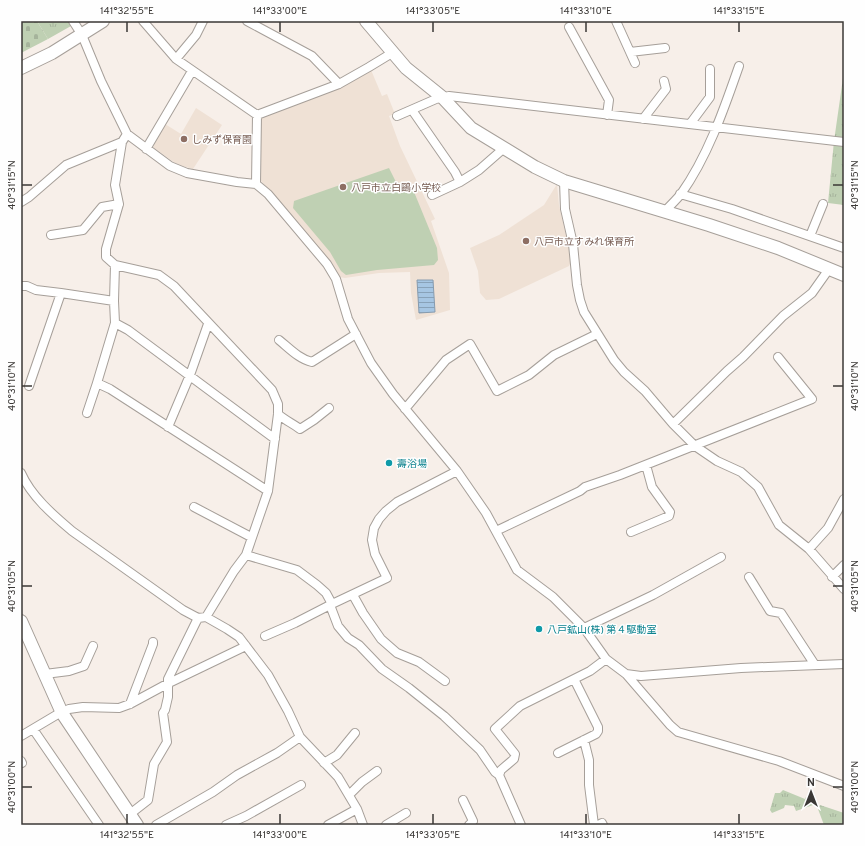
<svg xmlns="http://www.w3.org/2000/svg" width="865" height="846" font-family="Overpass,'Noto Sans JP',sans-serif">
  <defs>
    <pattern id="cemetery-stones" width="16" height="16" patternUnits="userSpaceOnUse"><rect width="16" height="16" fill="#bfd0b3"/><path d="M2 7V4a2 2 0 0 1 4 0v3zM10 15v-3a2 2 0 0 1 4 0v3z" fill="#a5b39b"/></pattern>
    <pattern id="park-tufts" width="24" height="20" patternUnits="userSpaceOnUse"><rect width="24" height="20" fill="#bfd0b3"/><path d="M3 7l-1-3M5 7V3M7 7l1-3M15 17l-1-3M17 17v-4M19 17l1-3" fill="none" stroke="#a5b39b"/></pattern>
    <pattern id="water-rules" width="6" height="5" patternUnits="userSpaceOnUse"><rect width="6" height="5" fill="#a6c6e3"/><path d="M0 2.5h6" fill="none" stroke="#88a2b9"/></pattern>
  </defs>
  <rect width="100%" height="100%" fill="#f7efe9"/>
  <path fill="#efe1d5" d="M371,70L382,96L387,94L395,114L389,116L400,146L435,219L431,221L449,273L450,310L416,320L411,293L410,272L379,273L345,278L339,277L274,195L260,180V119L262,117Z
    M196,108L222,125L193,169L182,166L175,163L154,148L153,144L165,124L181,134Z
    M557,184L559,205L570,252L571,262L569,266L499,299L486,300L480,293L478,271L470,248L499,235L544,205Z"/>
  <path fill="#bfd0b3" d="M389,168L396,182L412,187L437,248L438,260L434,265L377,270L346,275L341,271L330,252L293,208L294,201Z"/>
  <path fill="url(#cemetery-stones)" d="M21,21H37L48,39L21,53Z"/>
  <path fill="url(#park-tufts)" d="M37,21H68L71,26L48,39Z
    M843,78H844V205L828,203L834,141Z
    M783,790L805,799L806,797L815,801L813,805L796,811L794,806L785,805L784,808L772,813L770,810L775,793H780Z
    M820,805L844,813V825H824L818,809Z"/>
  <path fill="url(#water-rules)" stroke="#869baf" d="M417,280H433L435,312L419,313Z"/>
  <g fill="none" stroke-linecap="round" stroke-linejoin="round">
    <defs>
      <path id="street" d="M73,21L82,35L101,81L127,134L170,166L187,173L237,182L256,184L268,194L327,264L336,279L348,319L371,363L393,394L457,471L486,513L517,570L553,597L584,628L606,659L626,674L670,725L678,732L779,761L844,786
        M143,21L176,59L257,115
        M247,21L312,56L339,84
        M616,21L635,63
        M569,27L609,100L607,115
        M630,52L665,48
        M176,59L196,35L203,21
        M412,110L455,172L460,182
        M397,116L436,99L449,96L844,142
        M643,119L666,89L664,81
        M690,124L710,97V69
        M127,134L122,142L115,185L119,204L106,249V257L115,265L159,275L174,286L272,390L278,404V414L268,491L246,555L297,570L317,585L326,593L332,604L387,578L375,554L372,540L374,528L379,519L386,511L397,502L457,471
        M146,149L192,71
        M564,181L565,209L573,244L577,285L580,300L584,312L614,360L624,372L645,391L673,424L695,446L717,461L741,472L758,487L779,525L809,549L844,589
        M256,184L257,115L339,84L369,67L392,53
        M680,194L732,209L844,248
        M432,195L460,182L479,170L503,149
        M21,202L29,197L66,165L122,142
        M664,212C670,206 676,200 681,194C708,156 724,109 739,66
        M51,235L83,230L102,207L119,204
        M810,236L823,204
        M115,265L114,301L115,323L97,383L110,389L268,491
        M21,286H27L36,290L61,293
        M115,323L128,330L275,439
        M279,340C289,348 299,359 312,362L356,334
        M29,386L61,293L114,301
        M405,409L446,360L470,344L497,391L529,375L554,355L597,334
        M87,413L97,383
        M278,414C286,421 292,423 300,429L314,420L329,408
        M673,424L727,371L743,357L783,316L812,293L829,269
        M168,427L190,375L208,324
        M21,473C31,496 53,515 72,531L183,610L198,618L206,617L227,629L239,637L268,675L288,711L300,737L338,777L357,809L363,825
        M194,507L251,537
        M496,531L580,491L585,487L620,475L812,399L778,357
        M631,532L669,516L670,512L652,487L646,465
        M809,549L828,528L844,499
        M749,577L770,611L781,613L815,665
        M832,577L844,565
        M353,595L363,613L381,639L397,653L419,662L445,681
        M330,605L338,626L348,638L359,645L382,669L409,688L444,716L480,750L495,772L499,775
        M206,617L234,571L246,555
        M584,628L653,595L721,557
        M265,636L295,623L332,604
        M45,674L69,671L84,666L93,646
        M626,674L641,676L741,668L844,664
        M130,704L153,644V642
        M33,729L99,825
        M21,736L58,714L69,709L83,707L119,708L130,704L167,684L246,646
        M584,740L589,760V785L594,825
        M558,753L596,734L598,731V727L574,679
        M21,761L22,763
        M324,763L337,755L355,733
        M349,795L362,782L377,771
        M463,800L473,821L469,825
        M130,814L148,800L154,764L167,742L163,713L165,710L168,697V679L198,618
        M156,825L213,792L237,775L277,753L300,737
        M226,825L246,816L301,785
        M328,825L357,809
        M386,825L406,813
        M521,825L499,775L501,770L514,759L515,754L495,729L520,706L590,671L606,659
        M598,825L602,823L603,825"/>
      <path id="secondary" d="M366,21L406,68L442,97L471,128L535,167L564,181L709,225L778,248L844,275
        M21,68L52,53L103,21
        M21,621L62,713L137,825"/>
    </defs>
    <use href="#street" stroke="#a69f99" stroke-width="10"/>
    <use href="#secondary" stroke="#a69f99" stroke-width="14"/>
    <use href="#street" stroke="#fff" stroke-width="8"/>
    <use href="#secondary" stroke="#fff" stroke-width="12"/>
  </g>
  <path fill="none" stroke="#3b3836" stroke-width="1.5" d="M127,22V32M280,22V32M433,22V32M586,22V32M739,22V32M22,185H32M833,185H843M22,386H32M833,386H843M22,586H32M833,586H843M22,787H32M833,787H843M127,814V824M280,814V824M433,814V824M586,814V824M739,814V824"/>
  <g fill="#8d6e63" stroke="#fefefe" stroke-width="1.5">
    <circle cx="184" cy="139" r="4"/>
    <circle cx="343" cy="187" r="4"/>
    <circle cx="526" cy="241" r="4"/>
  </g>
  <g fill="#0f9aa8" stroke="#fefefe" stroke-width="1.5">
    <circle cx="389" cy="463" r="4"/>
    <circle cx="539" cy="629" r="4"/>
  </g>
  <g text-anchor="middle" stroke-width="3" stroke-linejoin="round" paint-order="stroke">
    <g font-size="10" fill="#785e54" stroke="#fefefe" text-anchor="start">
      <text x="192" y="143">しみず保育園</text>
      <text x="351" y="191">八戸市立白鷗小学校</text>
      <text x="534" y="245">八戸市立すみれ保育所</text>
    </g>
    <g font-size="10" fill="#0d838f" stroke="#fefefe" text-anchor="start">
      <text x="397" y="467">壽浴場</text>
      <text x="547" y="633">八戸鉱山(株) 第４駆動室</text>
    </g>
  </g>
  <rect width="865" height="846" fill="none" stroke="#fefefe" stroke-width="44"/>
  <g transform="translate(811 792)" stroke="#fefefe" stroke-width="3" paint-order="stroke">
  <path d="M0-3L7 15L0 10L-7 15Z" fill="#3b3836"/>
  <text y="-6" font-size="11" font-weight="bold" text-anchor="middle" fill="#3b3836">N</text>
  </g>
  <rect x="22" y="22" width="821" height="802" fill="none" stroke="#3b3836" stroke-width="1.5"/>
  <g font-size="10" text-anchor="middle" fill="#3b3836">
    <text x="127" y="14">141°32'55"E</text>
    <text x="280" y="14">141°33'00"E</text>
    <text x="433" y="14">141°33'05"E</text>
    <text x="586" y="14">141°33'10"E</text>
    <text x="739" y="14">141°33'15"E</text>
    <text transform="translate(11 185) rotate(-90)" y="4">40°31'15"N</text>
    <text transform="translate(854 185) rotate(-90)" y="4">40°31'15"N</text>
    <text transform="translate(11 386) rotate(-90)" y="4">40°31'10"N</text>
    <text transform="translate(854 386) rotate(-90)" y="4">40°31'10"N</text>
    <text transform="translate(11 586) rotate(-90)" y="4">40°31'05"N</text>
    <text transform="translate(854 586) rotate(-90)" y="4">40°31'05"N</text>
    <text transform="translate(11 787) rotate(-90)" y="4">40°31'00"N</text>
    <text transform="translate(854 787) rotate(-90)" y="4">40°31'00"N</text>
    <text x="127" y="838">141°32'55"E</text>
    <text x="280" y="838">141°33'00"E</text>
    <text x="433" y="838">141°33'05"E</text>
    <text x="586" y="838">141°33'10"E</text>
    <text x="739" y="838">141°33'15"E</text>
  </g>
</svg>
